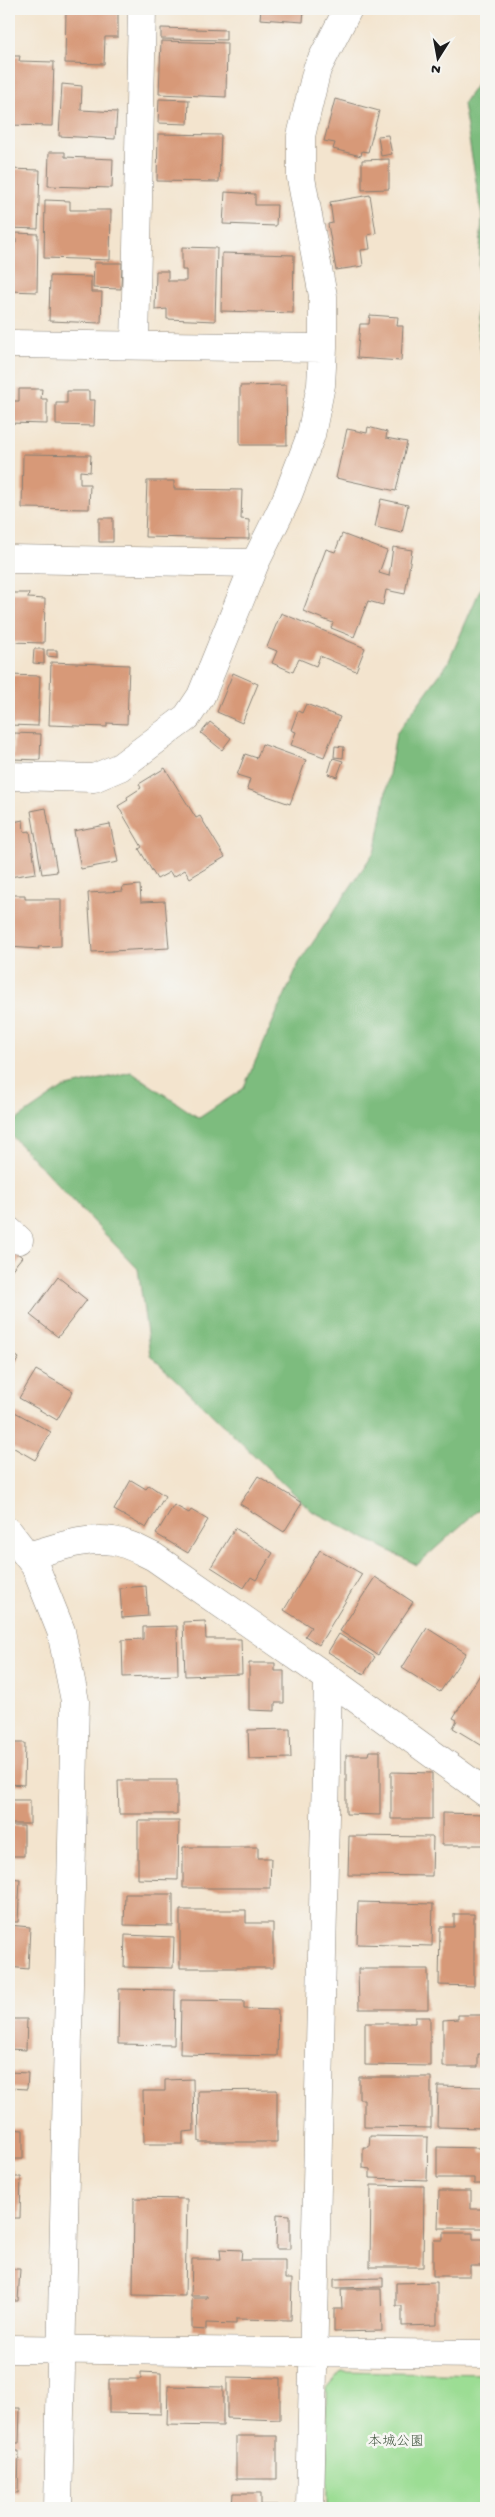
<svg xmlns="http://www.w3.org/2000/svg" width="495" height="2517" font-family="'Gochi Hand','Klee One',sans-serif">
  <rect width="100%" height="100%" fill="#f6f6f2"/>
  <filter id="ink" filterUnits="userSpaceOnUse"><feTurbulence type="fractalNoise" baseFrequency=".02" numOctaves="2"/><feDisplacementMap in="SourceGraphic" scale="10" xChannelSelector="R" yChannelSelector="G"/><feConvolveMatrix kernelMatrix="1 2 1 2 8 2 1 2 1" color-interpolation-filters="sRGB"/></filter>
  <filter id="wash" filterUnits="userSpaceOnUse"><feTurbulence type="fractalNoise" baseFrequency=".0096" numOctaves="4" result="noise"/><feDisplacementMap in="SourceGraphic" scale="20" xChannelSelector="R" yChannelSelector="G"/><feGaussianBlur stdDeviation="1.12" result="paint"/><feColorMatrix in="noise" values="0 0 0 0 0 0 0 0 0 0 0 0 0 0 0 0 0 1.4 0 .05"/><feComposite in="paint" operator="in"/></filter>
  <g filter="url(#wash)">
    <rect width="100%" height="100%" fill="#f3e4ce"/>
    <path fill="#9cdd94" stroke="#5c7c58" d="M342,2371L486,2374V2508H327L326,2389Z"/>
    <path fill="#7dbc7e" stroke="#4c6c4d" d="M486,70V385L476,319L482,217L463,104Z
      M486,576V1503L417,1565L312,1511L150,1355L138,1269L9,1133V1125L63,1088L131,1072L199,1118L243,1089L299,963L376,849L396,734L448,663Z"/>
    <g id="blocks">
      <path fill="#d79978" d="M66,9H118V37H105L104,64L65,63Z
        M261,9H304L303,22L260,19Z
        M161,28L226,30V40L161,39Z
        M161,41L227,43L226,97L159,94Z
        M9,56H20L19,61L54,62L52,126L9,125Z
        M62,84L82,86L81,110L117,112L115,139L59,136Z
        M159,99L189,100L188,124L158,123Z
        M335,99L379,111L368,152L362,151L361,156L333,149L335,143L324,141Z
        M158,134L221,135L219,182L157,181Z
        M388,135L392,154L381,156L378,136Z
        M49,152H65V157L113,159L112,188L48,186Z
        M389,159V189L362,190V160Z
        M9,169L40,170L38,229L9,228Z
        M225,192L255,194V205H277L276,226L223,224Z
        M370,195L376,233L368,235L370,249L361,250L363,266L336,270L328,224L333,223L330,202Z
        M45,200L70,201V210H111L110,260L44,258Z
        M16,233L38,234L37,292L9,291V243H16Z
        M182,247L217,248L215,321L167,319V309L155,310L156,271H168V281H186V270H182Z
        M222,253L294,255L293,313L221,311Z
        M94,263H122L121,289L93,288Z
        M50,276L91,277V292H102L101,323L49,321Z
        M370,315L398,317L397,326H403L401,361L357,358L360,324H369Z
        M286,385L287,445H240V386Z
        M19,389H42L41,399H47V424L9,423V401H19Z
        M67,391H89V400H95L94,426L56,425V403H67Z
        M368,427L387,432L386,438L407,442L396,491L336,478L347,429L367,433Z
        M23,454L91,455L90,472L80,471V484H90L89,509L22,508Z
        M147,481H174V489L242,490L241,519L249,520V539L145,537Z
        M381,499L408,505L402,533L375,527Z
        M99,518H113V542H99Z
        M342,534L387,551L379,573L389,576L393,547L412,550L405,594L386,590L383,605L368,601L354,637L331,628L333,623L303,611L326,549L335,552Z
        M9,593H29L28,598L45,599L44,643L9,642Z
        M281,613L365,648L356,671L320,656L316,666L299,659L293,672L272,663L277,651L267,647Z
        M34,649H44V664L33,663Z
        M47,650H57V657L47,656Z
        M51,662L129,665L127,724L107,723V727L49,725Z
        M233,673L258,684L242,723L217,712Z
        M9,675L40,676L38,726L9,725Z
        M306,704L340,717L324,757L291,745L296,732L291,730L298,711L302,713Z
        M210,722L231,738L222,750L201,733Z
        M14,733L41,734L40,760L13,759Z
        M262,744L306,760L290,804L247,789L250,779L237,775L245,754L257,758Z
        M335,746L344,747L343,758L334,757Z
        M333,758L343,761L337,777L328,774Z
        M165,768L196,818L200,816L225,857L190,878L185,870L173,877L170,872L157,879L139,849L142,847L118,806L128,800L127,797L141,788L139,784Z
        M9,805H11L12,816L9,817Z
        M46,808L57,872L42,874L31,811Z
        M9,818H12L13,822L23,820L24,832L30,831L36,873L9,877Z
        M110,824L118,862L81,869L74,831Z
        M140,885L141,902L165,901L169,948L92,952L88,893L123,891L122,887Z
        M9,895H25V899H61V946L38,947L39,949L9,947Z
        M9,1246L22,1257L9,1273Z
        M58,1277L87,1300L58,1337L30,1315Z
        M9,1351L19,1358L9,1373Z
        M36,1370L73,1391L57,1420L19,1398Z
        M13,1411L51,1432L35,1460L9,1445V1417Z
        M258,1476L302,1503L284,1532L240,1504Z
        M131,1480L146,1489L149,1485L165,1496L146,1528L114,1510Z
        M174,1505L189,1513L191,1510L208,1520L188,1553L156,1534Z
        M235,1528L273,1553L256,1580L251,1577L244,1588L211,1567Z
        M320,1550L362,1574L319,1645L305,1636L311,1627L284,1610Z
        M375,1577L413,1602L378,1655L340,1631Z
        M146,1586L148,1616L122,1618L120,1588Z
        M205,1621L206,1639H241L242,1674L185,1676L183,1622Z
        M177,1626L178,1675L123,1677L122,1640L143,1639V1627Z
        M427,1628L466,1653L440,1692L402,1668Z
        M339,1634L375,1657L364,1674L328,1652Z
        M249,1663H275V1671H284V1703H275V1711L249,1710Z
        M486,1665V1748L453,1728L457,1720L453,1718Z
        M290,1729L291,1758L249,1759L248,1730Z
        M9,1743H25L24,1785L9,1784Z
        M369,1751H380V1815L346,1814V1755H368Z
        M391,1772L432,1773V1819H391Z
        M118,1780H177V1814H119Z
        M9,1800H30V1824H9Z
        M442,1813L486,1814V1845H442Z
        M138,1821H179L178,1880L138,1879Z
        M9,1826H24V1856H9Z
        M349,1836L433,1837L432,1876L348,1875Z
        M183,1847H258V1858H271L270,1888H183Z
        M9,1878L20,1879L18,1922H9Z
        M125,1894H173V1926L124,1925Z
        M358,1902L433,1904L432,1946L357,1944Z
        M180,1910H246V1923H273V1968H180Z
        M454,1914H474V1986L439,1985L440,1927H454Z
        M9,1925L30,1927L28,1969L9,1967Z
        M125,1935L174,1937L173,1968L124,1967Z
        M358,1969H428V2009H359Z
        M119,1989L175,1990L174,2045L118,2044Z
        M181,2000L244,2001V2009L278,2010L277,2056L180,2054Z
        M458,2015H485V2054H478V2067H443V2020L458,2019Z
        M415,2017H430V2066L365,2065V2023H415Z
        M9,2019H27L26,2050L9,2049Z
        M9,2072L28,2073L27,2089L9,2088Z
        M359,2077H431V2128L364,2127V2099H359Z
        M193,2079L194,2131L183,2132V2144H144L143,2091H165V2080Z
        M438,2086L486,2087V2128L437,2127Z
        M277,2090V2142H199L198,2091Z
        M9,2129L23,2130V2159H9Z
        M370,2136L428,2137L427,2180L370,2178V2169L363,2168V2147H369Z
        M437,2147L480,2148L481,2152H486V2184H474V2178H437Z
        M9,2169H13V2177H21L20,2218H9Z
        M371,2185L424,2186L423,2267H370Z
        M439,2191H471V2209H483V2228H438Z
        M134,2198L187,2199L185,2296L133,2295Z
        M277,2214L290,2215V2249H276Z
        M443,2233H473V2239H486V2258H481V2266H470V2276H433V2240H443Z
        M220,2249L242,2250L241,2260H285V2279H292L291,2320L236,2319V2324L206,2323V2330L192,2329V2298H207V2296H191L192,2259H221Z
        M9,2269H20L18,2301H9Z
        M383,2278V2287L334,2288V2279Z
        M437,2282V2325L402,2326V2306H396V2283Z
        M341,2289H381L382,2331L334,2332V2309H342Z
        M141,2372L161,2373V2414L109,2413V2379H141Z
        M227,2377L280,2378V2420L227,2418Z
        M168,2386L223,2387V2426L167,2425Z
        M9,2408H20L19,2443H9Z
        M236,2436H277V2479H236Z
        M9,2451H19L18,2493L9,2492Z
        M233,2493H261V2505H278V2508H232Z"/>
    </g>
  </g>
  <g filter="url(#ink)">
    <use href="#blocks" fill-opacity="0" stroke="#888075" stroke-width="1"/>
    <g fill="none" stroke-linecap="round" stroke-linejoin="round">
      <defs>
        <path id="minor" d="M9,344L323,348L321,385L311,435L286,500L255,563L201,696L187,717L120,767L94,778L9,776
          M135,345L142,9
          M323,348V296L301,178V136L317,69L348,9
          M9,559L255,563
          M9,1231L19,1240
          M9,1532L35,1566L61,1631L75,1701L58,2508
          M28,1556C54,1549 86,1536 113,1541C128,1543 141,1551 154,1557L328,1678L486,1793
          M9,2349L486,2354
          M310,2508L328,1678"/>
      </defs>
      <use href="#minor" stroke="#888075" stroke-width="29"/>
      <use href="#minor" stroke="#fff" stroke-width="28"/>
    </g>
  </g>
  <g text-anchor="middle" stroke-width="5" stroke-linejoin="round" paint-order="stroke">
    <g font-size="14" fill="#425640" stroke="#f6f6f2">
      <text x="396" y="2445">本城公園</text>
    </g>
  </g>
  <rect width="495" height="2517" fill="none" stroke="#f6f6f2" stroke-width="30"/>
  <g transform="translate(438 58) rotate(191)" stroke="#f6f6f2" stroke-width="4" paint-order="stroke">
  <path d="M0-4L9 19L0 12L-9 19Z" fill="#1c1c1c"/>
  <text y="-8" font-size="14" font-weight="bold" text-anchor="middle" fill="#1c1c1c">N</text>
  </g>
</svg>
